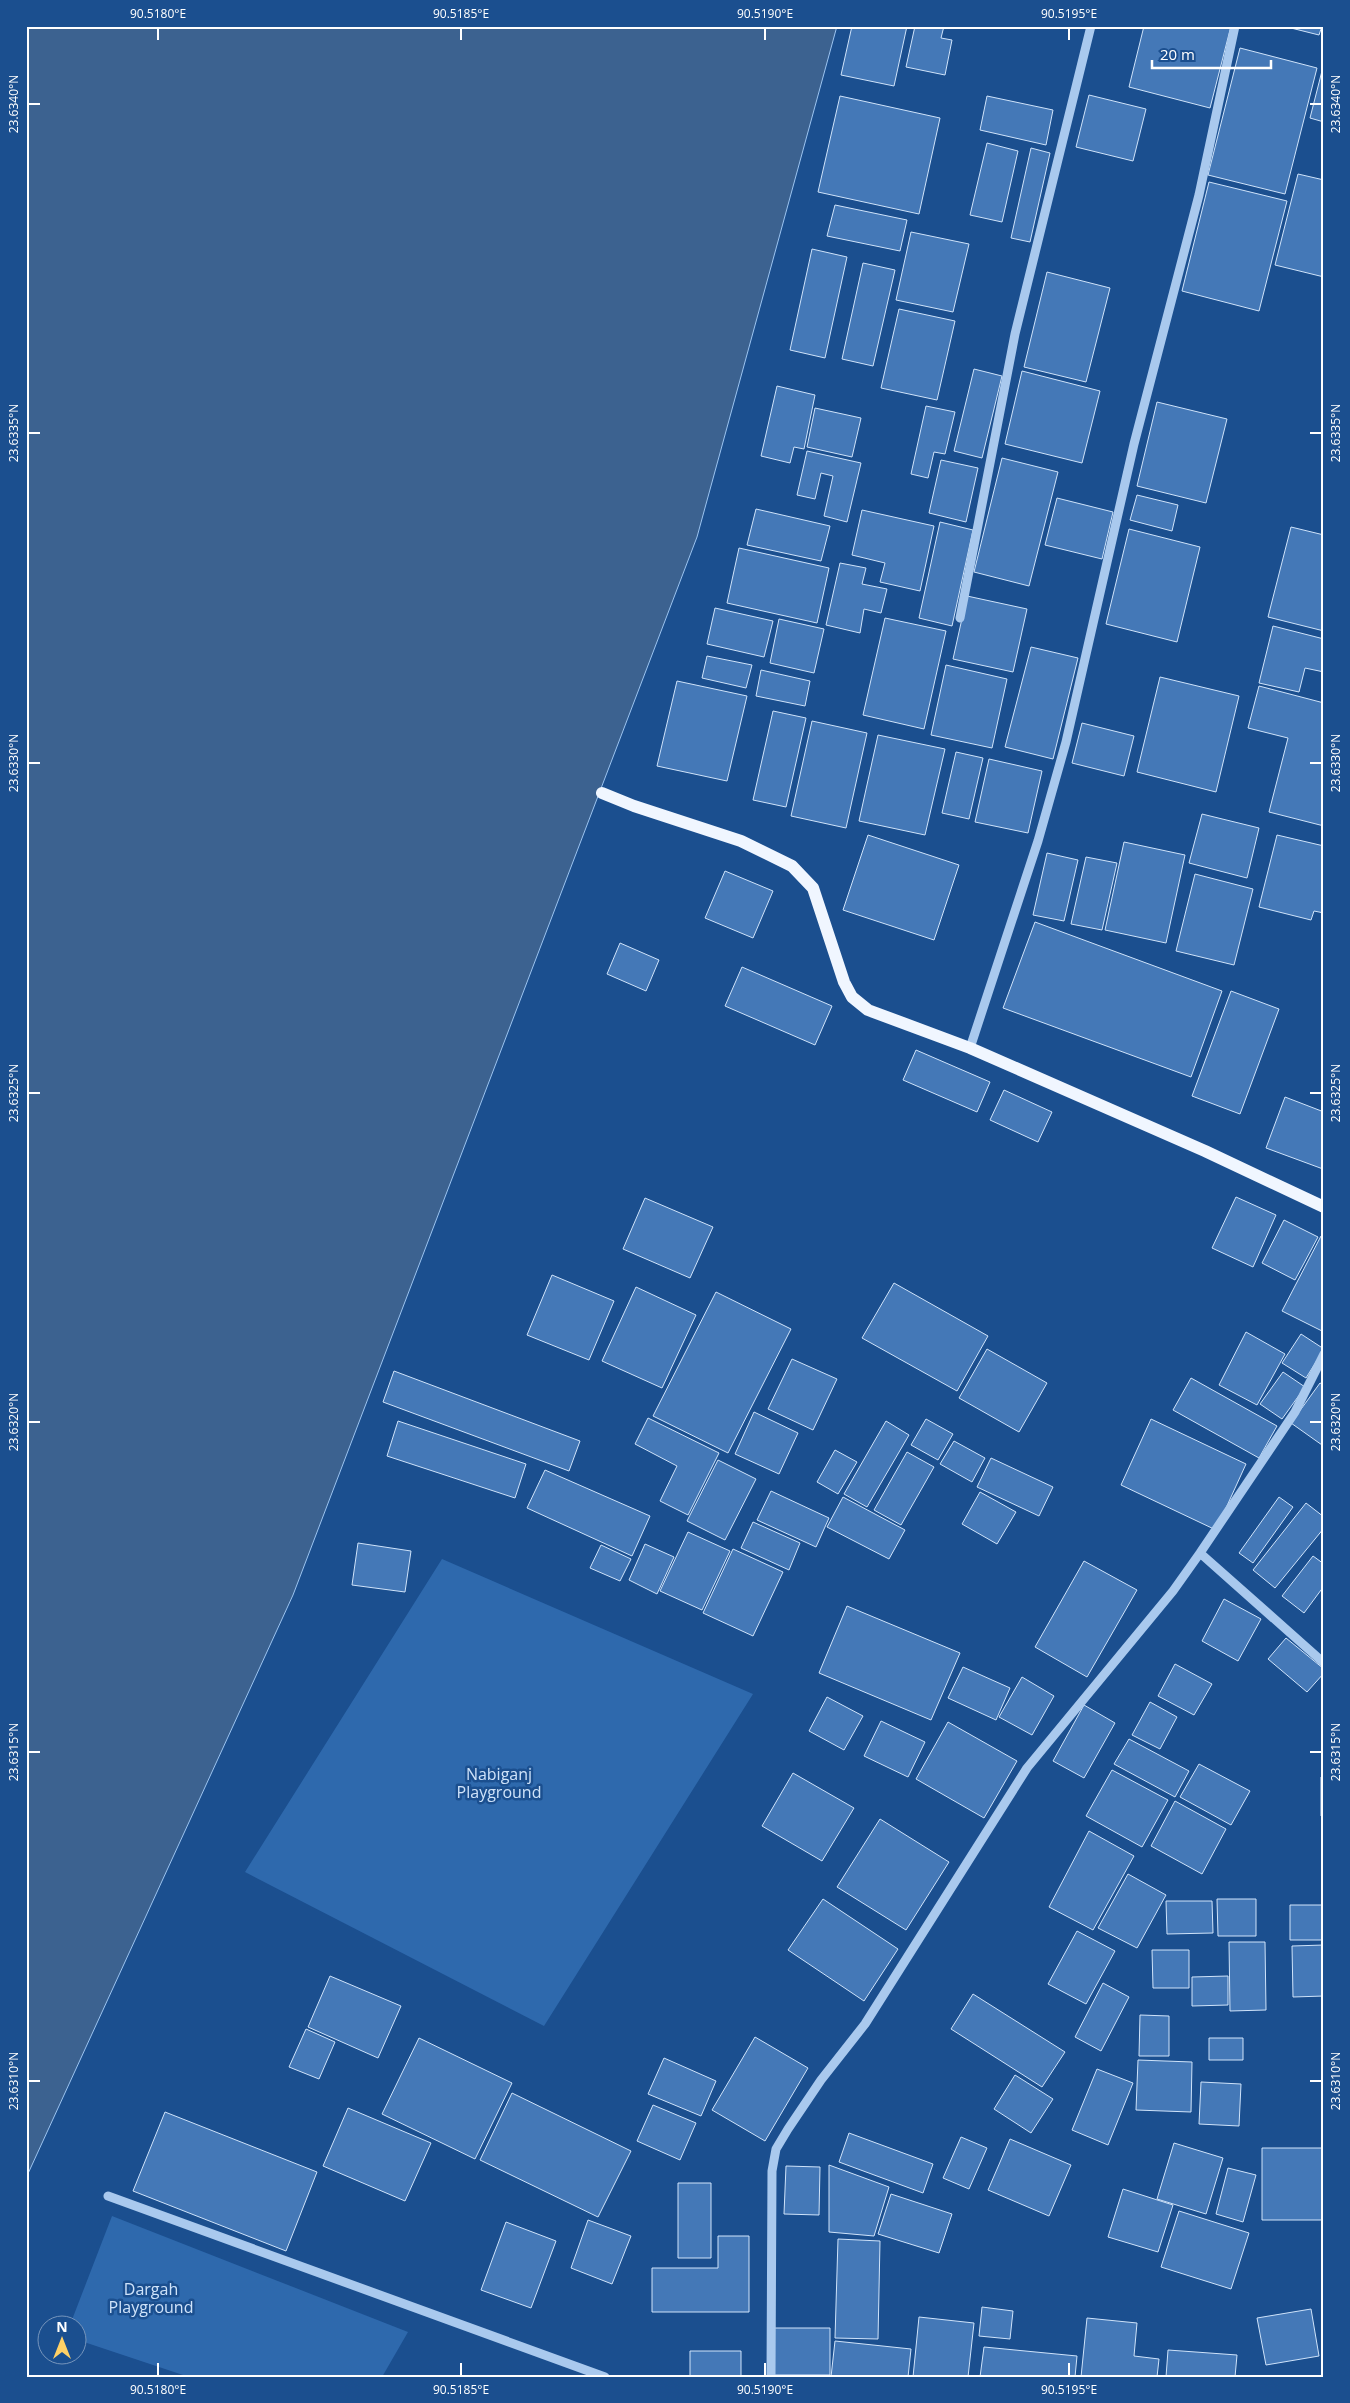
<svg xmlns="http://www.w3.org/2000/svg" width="1350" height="2403" font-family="'Open Sans',sans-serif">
  <rect width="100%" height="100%" fill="#1b4f8f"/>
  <path fill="#2e69ad" d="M442,1559L753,1694L544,2026L245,1872Z
    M112,2216L408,2332L382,2377H189L78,2340V2326L70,2325Z"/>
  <path fill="#3c6290" stroke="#9cc4f0" d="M26,26H837L697,537L293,1595L26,2178Z"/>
  <path fill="#4478b7" stroke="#cfe3fa" d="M852,26H907L894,86L841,75Z
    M915,26H944L941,38L952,40L945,75L906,67Z
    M1144,26H1231L1210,108L1129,87Z
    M1283,26H1322L1319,35Z
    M1240,48L1317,68L1285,194L1208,175Z
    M1324,63V122L1310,118Z
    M1089,95L1146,109L1133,161L1076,147Z
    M840,96L940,118L919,214L818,192Z
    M987,96L1053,110L1046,145L980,130Z
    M987,143L1018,151L1002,222L970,215Z
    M1031,148L1050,153L1030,242L1011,238Z
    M1298,174L1324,180V277L1275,265Z
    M1209,182L1287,201L1259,311L1182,291Z
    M835,205L907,220L900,251L827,236Z
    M911,232L969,244L953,312L896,300Z
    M812,249L847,257L825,358L790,350Z
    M863,263L895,270L873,366L842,359Z
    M1047,272L1110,288L1086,382L1024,367Z
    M899,309L955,321L937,400L881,388Z
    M974,369L1002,376L982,458L954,451Z
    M1022,371L1100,391L1082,463L1005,444Z
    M777,386L815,395L804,449L794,447L790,463L761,456Z
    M1157,402L1227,419L1206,503L1137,486Z
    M926,406L955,412L945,454L934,452L928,478L911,474Z
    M815,408L861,418L852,457L807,447Z
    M807,451L861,463L847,522L824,516L833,476L821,473L815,499L797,495Z
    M1002,458L1058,472L1029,586L974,572Z
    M941,460L978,468L966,522L929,513Z
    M1137,495L1178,505L1172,531L1130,520Z
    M1057,498L1113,512L1102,559L1045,545Z
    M756,509L830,526L821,561L747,545Z
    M862,510L934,526L920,591L880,582L885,563L852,555Z
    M940,522L973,530L952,626L919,618Z
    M1291,527L1324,535V631L1268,617Z
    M1129,529L1200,547L1177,642L1106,624Z
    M739,548L829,568L817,623L727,603Z
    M840,563L866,568L862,584L887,589L881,613L864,609L860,633L826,625Z
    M967,596L1027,609L1013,672L953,659Z
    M715,608L773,621L764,657L707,644Z
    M885,618L946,631L924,729L863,715Z
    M779,619L824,629L814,673L770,663Z
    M1273,626L1324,639V672L1305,668L1299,692L1259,683Z
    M1031,647L1078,658L1053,759L1005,747Z
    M707,656L752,665L746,688L702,678Z
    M946,665L1007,679L992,748L931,735Z
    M761,670L810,681L805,706L756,696Z
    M1160,677L1239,696L1216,792L1137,772Z
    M677,681L747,696L727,781L657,766Z
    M1259,686L1324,703V826L1269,812L1288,738L1248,728Z
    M773,711L806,718L786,807L753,800Z
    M812,721L867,733L846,828L791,816Z
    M1082,723L1134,736L1124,776L1072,763Z
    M878,735L945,749L925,835L859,821Z
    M956,752L983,758L969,819L942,813Z
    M989,759L1042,771L1028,833L975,822Z
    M1202,814L1259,828L1247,878L1189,863Z
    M868,835L959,865L934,940L843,910Z
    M1277,835L1324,846V913L1314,911L1311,920L1259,907Z
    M1124,842L1185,855L1166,943L1105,930Z
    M1047,853L1078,860L1064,921L1033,915Z
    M1086,857L1117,863L1102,930L1071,924Z
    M725,871L773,891L753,938L705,918Z
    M1195,874L1253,889L1234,965L1176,951Z
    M1035,922L1222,991L1191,1077L1003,1008Z
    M620,943L659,960L646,991L607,974Z
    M742,967L832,1006L815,1045L725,1006Z
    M1231,991L1279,1009L1240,1114L1192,1096Z
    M916,1050L990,1082L977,1112L903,1080Z
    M1004,1090L1052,1112L1038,1142L990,1120Z
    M1285,1097L1324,1112L1323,1169L1266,1148Z
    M1236,1197L1276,1215L1253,1267L1212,1248Z
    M645,1198L713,1227L690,1278L623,1249Z
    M1284,1220L1318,1237L1295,1280L1262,1263Z
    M1321,1236L1324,1237V1332L1282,1311Z
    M552,1275L614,1301L589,1360L527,1335Z
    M894,1283L988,1336L957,1391L862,1338Z
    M636,1287L696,1315L662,1388L602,1361Z
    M716,1292L791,1329L728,1453L653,1416Z
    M1246,1332L1285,1354L1257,1405L1219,1385Z
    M1301,1334L1324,1349L1306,1378L1282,1363Z
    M987,1349L1047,1383L1019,1432L959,1398Z
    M792,1359L837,1379L813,1430L768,1409Z
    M394,1371L580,1441L569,1471L383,1402Z
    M1283,1372L1305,1387L1282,1419L1260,1404Z
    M1191,1378L1277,1426L1259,1458L1173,1410Z
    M1320,1383L1324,1385V1442L1322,1445L1291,1423Z
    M754,1412L798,1433L779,1474L735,1454Z
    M648,1418L719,1453L688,1515L660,1501L677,1466L635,1444Z
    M926,1419L953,1434L938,1460L911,1445Z
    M1151,1419L1246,1464L1216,1530L1121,1485Z
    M398,1421L526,1464L515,1498L387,1456Z
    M886,1421L909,1435L867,1507L844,1494Z
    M954,1441L985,1458L972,1482L940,1464Z
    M835,1450L857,1462L838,1494L817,1482Z
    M907,1452L934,1467L901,1525L874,1510Z
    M991,1458L1053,1487L1039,1516L977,1487Z
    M718,1460L756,1479L725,1540L687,1521Z
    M545,1470L650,1516L632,1556L527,1508Z
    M771,1491L829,1518L816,1547L757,1520Z
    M980,1492L1016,1512L997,1544L962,1524Z
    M843,1497L905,1530L889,1559L827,1527Z
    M1279,1497L1293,1507L1253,1563L1239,1553Z
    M1306,1503L1324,1517V1528L1275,1588L1253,1570Z
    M753,1522L800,1543L789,1570L741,1548Z
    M688,1532L730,1551L702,1610L660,1591Z
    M358,1543L411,1551L405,1592L352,1585Z
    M645,1544L674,1557L657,1594L629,1580Z
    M601,1545L631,1559L620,1581L590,1568Z
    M733,1549L783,1572L753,1636L703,1613Z
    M1313,1556L1324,1564V1586L1304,1613L1282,1596Z
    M1084,1561L1137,1590L1087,1677L1035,1647Z
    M1224,1599L1261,1619L1238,1661L1202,1641Z
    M847,1606L960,1653L931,1720L819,1673Z
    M1286,1638L1324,1669V1673L1307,1692L1268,1659Z
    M1175,1664L1212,1684L1194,1715L1158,1696Z
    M963,1667L1010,1688L996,1720L948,1698Z
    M1022,1677L1054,1696L1032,1735L999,1717Z
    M827,1697L863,1716L844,1750L809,1731Z
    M1150,1702L1177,1717L1160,1749L1132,1735Z
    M1084,1705L1115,1723L1084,1778L1053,1761Z
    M881,1721L925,1742L908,1777L864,1756Z
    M948,1722L1017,1761L984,1818L916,1779Z
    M1129,1739L1189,1771L1175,1797L1114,1764Z
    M1199,1764L1250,1791L1231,1825L1180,1797Z
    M1112,1770L1168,1800L1142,1847L1086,1816Z
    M793,1773L854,1808L822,1861L762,1826Z
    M1321,1777H1324V1816H1321Z
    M1175,1801L1226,1829L1202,1874L1151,1846Z
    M880,1819L949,1862L906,1930L837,1887Z
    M1089,1831L1134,1856L1093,1930L1049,1907Z
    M1128,1874L1166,1895L1137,1948L1098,1928Z
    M823,1899L898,1949L864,2001L788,1950Z
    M1217,1899H1256V1936H1218Z
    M1166,1901H1212L1213,1933L1167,1934Z
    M1290,1905H1324V1940H1290Z
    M1077,1931L1115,1951L1086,2004L1048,1984Z
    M1229,1942H1265L1266,2010L1230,2011Z
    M1324,1945V1996L1293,1997L1292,1946Z
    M1152,1950H1189V1988H1153Z
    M330,1976L401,2006L378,2058L308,2027Z
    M1228,1976V2005L1192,2006V1977Z
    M1103,1983L1129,1997L1101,2051L1075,2037Z
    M973,1994L1065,2052L1042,2087L951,2029Z
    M1140,2015L1169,2016V2056H1139Z
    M306,2029L335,2042L319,2079L289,2067Z
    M755,2037L808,2068L765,2141L712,2110Z
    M419,2038L512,2083L475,2159L382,2114Z
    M1209,2038H1243V2060H1209Z
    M664,2058L716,2081L701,2116L648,2094Z
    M1138,2060L1192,2062L1191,2112L1136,2110Z
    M1097,2069L1133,2083L1108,2145L1072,2130Z
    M1015,2075L1053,2099L1031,2133L994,2109Z
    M1201,2082L1241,2084L1239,2126L1199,2124Z
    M512,2093L631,2151L598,2217L480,2160Z
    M653,2105L696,2123L680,2160L637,2141Z
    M348,2108L431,2143L405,2201L323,2166Z
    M165,2112L317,2172L286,2251L133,2191Z
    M849,2133L933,2164L923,2193L839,2162Z
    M961,2137L987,2148L969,2189L943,2178Z
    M1010,2139L1071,2165L1049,2216L988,2190Z
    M1174,2143L1223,2158L1206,2214L1157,2199Z
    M1262,2148H1324V2220H1262Z
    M829,2165L889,2187L874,2236L829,2232Z
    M786,2166L820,2167L819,2215L784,2214Z
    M1228,2168L1256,2175L1243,2222L1216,2214Z
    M678,2183H711V2258H678Z
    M1123,2189L1173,2205L1158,2252L1108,2237Z
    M891,2194L952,2214L939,2253L878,2234Z
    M1179,2211L1249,2233L1231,2289L1161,2267Z
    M588,2220L631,2236L612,2284L571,2268Z
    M506,2222L556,2241L531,2308L481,2290Z
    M718,2236H749V2312H652V2268H718Z
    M1322,2237H1324V2275H1322Z
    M838,2239L880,2241L878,2339L835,2338Z
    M982,2307L1013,2311L1010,2339L979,2336Z
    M1311,2309L1319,2356L1266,2365L1257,2318Z
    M919,2317L974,2323L968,2377H913Z
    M1087,2318L1137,2323L1134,2356L1159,2359L1157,2377H1081Z
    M773,2328H830V2375H773Z
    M835,2341L911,2349L908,2377H831Z
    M984,2347L1077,2356L1075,2377H980Z
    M1168,2350L1237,2355L1235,2377H1166Z
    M690,2351H741V2377H690Z"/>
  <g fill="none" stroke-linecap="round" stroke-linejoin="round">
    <path stroke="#a9c9ee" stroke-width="9" d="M960,618L1015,334L1091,26
      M970,1048L1038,841L1066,742L1134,444L1199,195L1235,26
      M1200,1553L1324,1663
      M108,2196L605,2377
      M771,2377L772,2171L776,2149L788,2129L821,2080L865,2024L1027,1768L1173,1591L1200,1553L1295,1412L1324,1354"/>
    <path stroke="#f0f6ff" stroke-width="12" d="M602,793L634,806L741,841L792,866L813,888L844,982L852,997L868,1010L970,1048L1205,1151L1324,1207"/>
  </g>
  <path fill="none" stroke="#fff" stroke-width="2" d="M158,28V40M461,28V40M765,28V40M1069,28V40M28,104H40M1310,104H1322M28,433H40M1310,433H1322M28,763H40M1310,763H1322M28,1093H40M1310,1093H1322M28,1422H40M1310,1422H1322M28,1752H40M1310,1752H1322M28,2081H40M1310,2081H1322M158,2363V2376M461,2363V2376M765,2363V2376M1069,2363V2376"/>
  <g text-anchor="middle" stroke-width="5" stroke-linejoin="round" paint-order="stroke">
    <g font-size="16" fill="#cfe3fa" stroke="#1b4f8f">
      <text x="499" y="1780">Nabiganj<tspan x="499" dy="18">Playground</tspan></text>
      <text x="151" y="2295">Dargah<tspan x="151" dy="18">Playground</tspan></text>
    </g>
  </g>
  <rect width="1350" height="2403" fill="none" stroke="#1b4f8f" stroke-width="55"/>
  <g transform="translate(62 2340)"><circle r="24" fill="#1b4f8f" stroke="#7695bc"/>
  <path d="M0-4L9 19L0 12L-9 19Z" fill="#ffd166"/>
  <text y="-8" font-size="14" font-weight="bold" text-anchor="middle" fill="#ffffff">N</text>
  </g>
  <path d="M1152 60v8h119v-8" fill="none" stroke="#ffffff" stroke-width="2.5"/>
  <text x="1160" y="60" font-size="15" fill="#ffffff" stroke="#1b4f8f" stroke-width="4" paint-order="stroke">20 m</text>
  <rect x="28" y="28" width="1294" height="2348" fill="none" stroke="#fff" stroke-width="2"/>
  <g font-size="12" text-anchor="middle" fill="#fff">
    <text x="158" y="18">90.5180°E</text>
    <text x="461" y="18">90.5185°E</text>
    <text x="765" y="18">90.5190°E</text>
    <text x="1069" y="18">90.5195°E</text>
    <text transform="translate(14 104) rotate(-90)" y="4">23.6340°N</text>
    <text transform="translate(1336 104) rotate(-90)" y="4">23.6340°N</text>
    <text transform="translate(14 433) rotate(-90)" y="4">23.6335°N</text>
    <text transform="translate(1336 433) rotate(-90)" y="4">23.6335°N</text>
    <text transform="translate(14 763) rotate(-90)" y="4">23.6330°N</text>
    <text transform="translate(1336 763) rotate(-90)" y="4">23.6330°N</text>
    <text transform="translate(14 1093) rotate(-90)" y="4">23.6325°N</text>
    <text transform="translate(1336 1093) rotate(-90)" y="4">23.6325°N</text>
    <text transform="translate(14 1422) rotate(-90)" y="4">23.6320°N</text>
    <text transform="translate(1336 1422) rotate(-90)" y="4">23.6320°N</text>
    <text transform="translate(14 1752) rotate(-90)" y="4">23.6315°N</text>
    <text transform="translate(1336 1752) rotate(-90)" y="4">23.6315°N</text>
    <text transform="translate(14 2081) rotate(-90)" y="4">23.6310°N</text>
    <text transform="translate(1336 2081) rotate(-90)" y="4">23.6310°N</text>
    <text x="158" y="2394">90.5180°E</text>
    <text x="461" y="2394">90.5185°E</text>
    <text x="765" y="2394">90.5190°E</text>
    <text x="1069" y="2394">90.5195°E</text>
  </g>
</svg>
